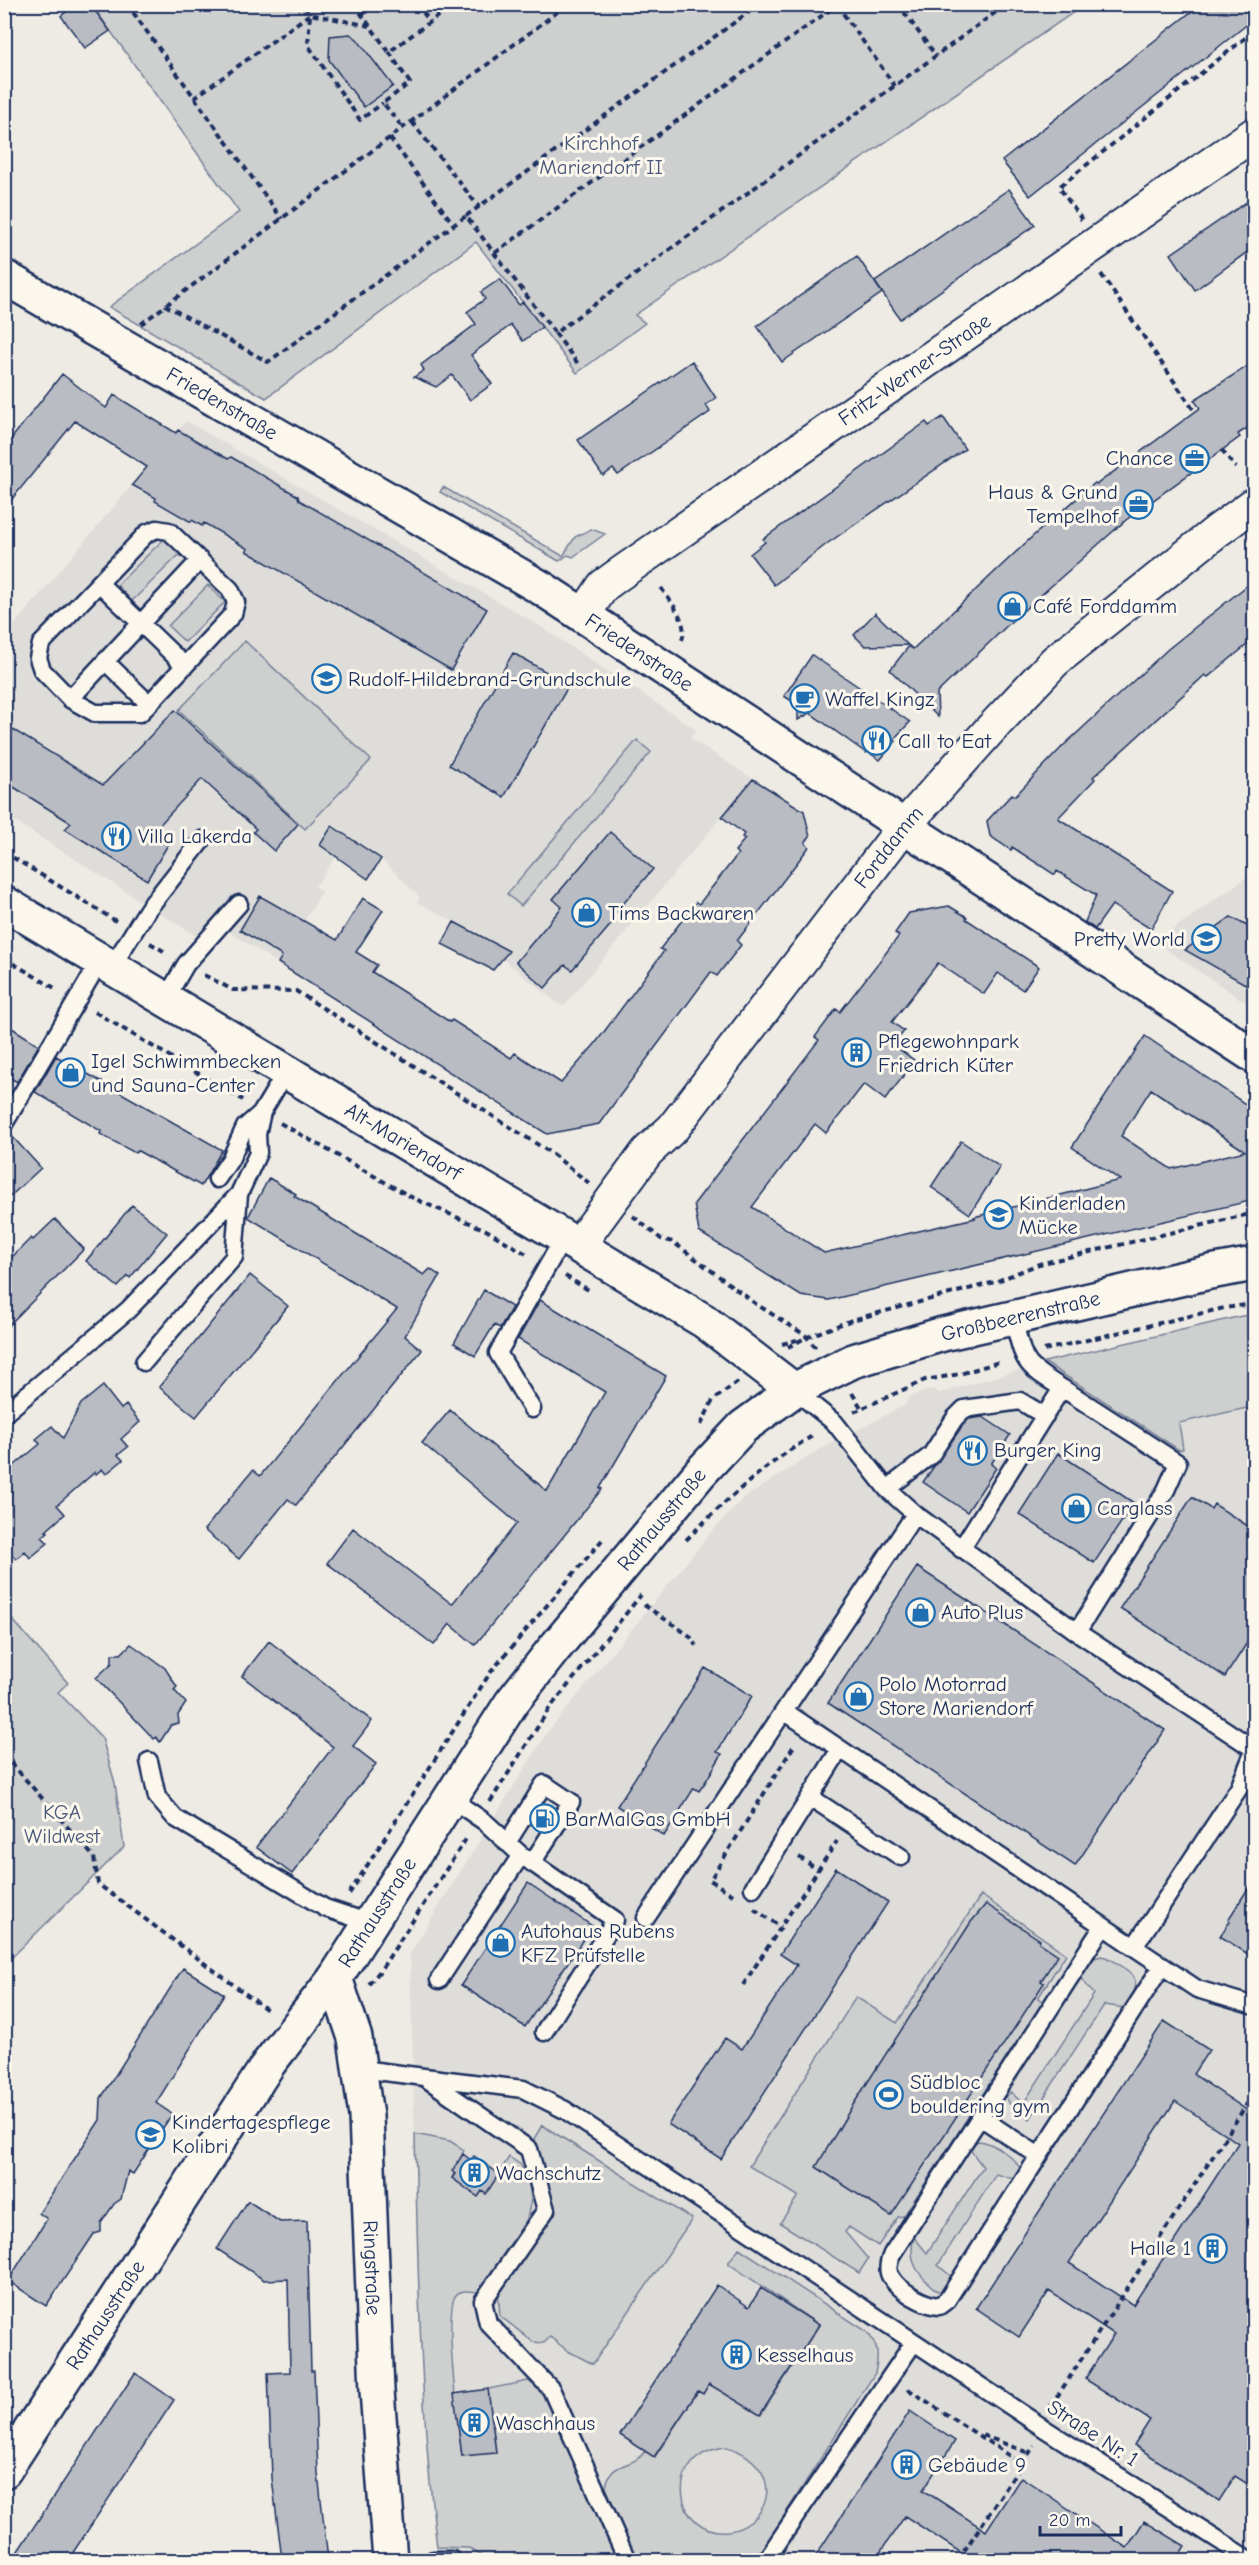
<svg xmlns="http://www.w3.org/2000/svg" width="1259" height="2565" font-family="'Comic Neue',sans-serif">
  <rect width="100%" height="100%" fill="#eeebe4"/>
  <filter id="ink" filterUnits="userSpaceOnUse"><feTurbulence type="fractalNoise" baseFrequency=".0167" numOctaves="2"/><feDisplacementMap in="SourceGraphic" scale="12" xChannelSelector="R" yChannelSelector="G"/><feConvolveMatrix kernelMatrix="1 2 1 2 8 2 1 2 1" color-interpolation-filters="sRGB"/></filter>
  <g filter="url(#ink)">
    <path fill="#deddda" d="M186,421L535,623L697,730L690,738L753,779L564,1006L557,1003L503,959L509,951L417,902L420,897L381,859L349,838L315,887L322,892L278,963L223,928L207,943L5,815L4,637Z
      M1254,872V1008L1155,942Z
      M1254,1315V2560H439L428,2476L419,2308L410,1953L546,1734L713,1530L744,1498L821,1449L905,1405L909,1397L932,1389L940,1393L1046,1362L1242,1316Z"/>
    <path fill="#cecfcf" stroke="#747f96" stroke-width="1.5" fill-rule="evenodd" d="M92,5H1084L635,315L645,323L577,373L476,242L266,398L109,307L239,212Z
      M443,487L563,556L575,537L591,529L605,534L573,557L568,555L559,561L440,492Z
      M165,538L180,554L132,601L117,585Z
      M208,585L225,602L185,642L168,626Z
      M245,641L371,760L305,829L179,710Z
      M637,740L651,752L521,906L507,894Z
      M1254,1315V1408L1251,1407L1179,1423L1183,1449L1179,1450L1044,1362L1242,1316Z
      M5,1611L68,1683L58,1692L102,1738L115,1783L124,1847L5,1964Z
      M981,1895L1066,1954L1038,1998L1043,2002L904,2216L898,2217L878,2246L849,2227L845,2232L868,2259L859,2273L780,2223L798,2196L749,2166L856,1997L897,2023Z
      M1102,1956C1110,1958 1116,1962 1123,1967C1143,1980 1136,1991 1125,2008L1104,2005L1030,2119L1011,2106L1006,2097L1011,2092L1023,2104L1094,1994L1079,1976L1094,1958Z
      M542,2125L692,2219L593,2364L568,2351L550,2337L544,2343L533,2342L500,2316L498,2292L551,2199L547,2183L531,2144Z
      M415,2134L450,2141L464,2150L452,2178L478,2196L482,2191L486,2194L509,2157L521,2165L529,2183L531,2200L527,2219L478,2292C470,2291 462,2289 456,2295C443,2309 459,2432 462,2456L496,2452L488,2389L528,2381L543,2392L619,2560H488L469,2548L437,2547C420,2410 418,2272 415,2134Z
      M978,2141C994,2142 1012,2156 1021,2169L1017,2180L996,2174L938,2265L954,2279L945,2290L937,2291C919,2276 907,2262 914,2237L927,2253L983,2167L969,2148Z
      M739,2248L866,2331C879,2346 879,2355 875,2373L756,2560H636L606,2487C610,2459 633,2470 645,2451L655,2457L698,2391L709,2384L761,2415L819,2325L728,2263ZM726,2447C757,2454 781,2486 757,2516C750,2524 739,2530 729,2531C674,2537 661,2454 726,2447Z"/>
    <path fill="#b9bcc3" stroke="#1b2f5e" stroke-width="1.5" fill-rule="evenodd" d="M76,4H90L110,31L85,48L61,16Z
      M1201,4H1254V19L1030,196L1002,161Z
      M350,34L357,39L393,86L364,107L329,60L330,36Z
      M1009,189L1035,225L900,319L875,282Z
      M1254,197V247L1195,290L1171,254Z
      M857,256L882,293L782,362L757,326Z
      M500,279L519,305L523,302L542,327L523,341L511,325L471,355L492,384L470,400L452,375L436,387L414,377L424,370L421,365L476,324L467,312L485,299L481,292Z
      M692,361L716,398L706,405L710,412L618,475L613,469L603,476L578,440Z
      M1254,362V424L1238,434L1240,437L1126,520L1015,618L937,693L938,717L890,670L909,646L913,649L1033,536L1095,483L1097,484L1200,408L1194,400Z
      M62,374L106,408L114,395L176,433L178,430L228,459L231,457L298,496L299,500L487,609L451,670L246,551L248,549L204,523L202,526L192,520L191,522L155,501L156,498L132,485L147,467L75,421L4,509V448Z
      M943,417L965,449L828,543L774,585L750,554L765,542L763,539L926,422L929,426Z
      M1254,580V639L1208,677L1205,675L1093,777L1095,779L1058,818L1172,891L1151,929L1112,905L1095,929L1085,922L1096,895L1057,871L1055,875L1012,847L1011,850L990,836L987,821L1012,794L1015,796L1063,746L1168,649Z
      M875,613L908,645L865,646L854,635Z
      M513,653L569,685L504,797L449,765Z
      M812,655L910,722L894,739L896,741L880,760L868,752L866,753L810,713L798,720V705L784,696Z
      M175,710L298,824L274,851L253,832L256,829L202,779L152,833L169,843L147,880L65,829L71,823L4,781V724L103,785Z
      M753,779L804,811L810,836L805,843L809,847L737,941L741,945L717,976L711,972L599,1124L547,1134L278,963L282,956L240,930L260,896L337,940L363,898L383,910L356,952L377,965L372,972L450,1022L452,1020L511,1058L515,1053L561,1083L595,1044L664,951L660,949L696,902L699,904L738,854L735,851L745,839L742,837L744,834L722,817Z
      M332,826L381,859L368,879L320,845Z
      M610,832L653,869L611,918L614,921L572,970L565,965L545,988L516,962L562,907L553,899Z
      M949,906L967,917L966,919L1039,967L1023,990L998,973L984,994L938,963L892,1022L904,1031L894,1045L915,1061L885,1100L864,1084L826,1133L815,1124L752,1207L824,1253L975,1218L974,1217L1120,1180L1072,1147L1145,1036L1254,1110V1200L829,1300L801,1296L699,1232L694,1204L819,1040L815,1037L836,1009L840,1012L899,936L895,933L909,913ZM1151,1089L1245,1151L1171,1169L1121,1136Z
      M1231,917L1254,930V989L1185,950Z
      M454,922L509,951L493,970L442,944Z
      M4,1023L39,1045L17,1082L4,1074Z
      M56,1056L222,1150L201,1186L138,1151L135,1153L100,1134L101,1131L35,1092Z
      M9,1133L41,1168L4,1202V1134Z
      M961,1141L1000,1167L970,1214L931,1187Z
      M269,1178L296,1194L294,1196L424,1275L430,1269L440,1276L405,1336L422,1350L296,1505L288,1499L239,1559L204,1530L253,1470L260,1476L397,1309L248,1217Z
      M132,1205L167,1233L130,1278L128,1276L118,1287L86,1261Z
      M55,1219L84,1249L4,1330V1265L31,1238L33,1240Z
      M250,1275L288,1306L196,1417L159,1387Z
      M484,1290L512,1307L500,1328L494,1325L475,1356L454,1343Z
      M540,1300L666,1376L600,1488L602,1489L475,1645L450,1624L434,1645L327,1563L353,1528L452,1604L517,1523L422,1443L450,1410L547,1491L605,1392L518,1339Z
      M103,1386L121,1409L126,1405L140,1422L121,1439L128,1447L118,1455L123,1460L106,1474L102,1469L96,1474L95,1472L57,1505L65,1514L46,1531L48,1532L42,1537L48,1543L30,1558L25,1551L16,1559L4,1546V1474L40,1444L36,1439L52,1426L63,1438L81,1404Z
      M983,1417L1010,1435L991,1464L996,1468L967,1512L923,1482L963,1425L969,1419Z
      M1058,1453L1134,1503L1094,1563L1019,1514Z
      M1192,1497L1211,1509L1214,1504L1254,1530V1632L1225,1677L1120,1608Z
      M917,1567L1165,1730L1075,1866L828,1703Z
      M269,1641L372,1721L353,1746L376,1764L292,1874L256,1847L333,1747L242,1676Z
      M131,1644L165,1668L177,1687L174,1690L186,1703L178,1715L179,1723L171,1725L160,1742L156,1737L154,1739L96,1678L112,1663V1654H121Z
      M705,1668L752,1696L717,1752L722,1754L706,1781L699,1791L694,1788L664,1836L617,1806Z
      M836,1868L888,1902L721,2159L668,2124L725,2038L742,2049L797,1965L780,1954Z
      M1254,1879V1958L1220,1936L1230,1921L1228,1920Z
      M528,1883L592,1926L525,2027L461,1985Z
      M986,1904L1040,1940L1039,1942L1058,1955L1041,1981L1044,1983L891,2216L816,2167L851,2108L971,1922Z
      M183,1968L224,1994L156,2103L172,2114L133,2174L128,2171L121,2199L114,2204L101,2223V2232L94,2234L46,2306L8,2281L47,2219L39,2213L100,2120L101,2098Z
      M1164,2021L1209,2050L1193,2074L1254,2115V2488L1235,2476L1219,2501L1134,2445L1150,2420L1085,2379L1114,2334L1049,2291L1019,2337L976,2308ZM1175,2101L1238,2143L1133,2305L1069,2263Z
      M463,2154L471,2160L474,2156L499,2174L486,2194L482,2191L478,2197L452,2178L455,2174L452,2171Z
      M248,2201L280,2222L307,2221L311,2371H314L318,2474L328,2560H282L272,2478L268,2373L290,2372L288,2279L264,2280L217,2249Z
      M717,2285L749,2307L761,2288L819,2325L760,2415L709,2384L703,2394L698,2391L654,2457L620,2435Z
      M135,2373L174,2400L68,2560H12Z
      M488,2389L496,2453L462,2456L454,2394Z
      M910,2411L955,2441L923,2490L986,2531L1021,2477L1127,2548L1144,2521L1185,2546L1176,2560H972L905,2516L875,2560H813Z"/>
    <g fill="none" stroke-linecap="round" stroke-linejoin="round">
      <defs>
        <path id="service" d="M99,583L185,666
          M105,661L149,704L233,614L236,602L230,589L169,531L157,529L147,533L41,644L38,658L42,670L70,699L95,713H140L149,704
          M70,699L200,560
          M111,968L148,909L202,840
          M165,1000L186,964L239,904
          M4,1124L100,961
          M217,1179L230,1160L245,1127L262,1112
          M1013,1318C1025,1363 1021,1363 1062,1388
          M144,1362L234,1257L239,1194
          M794,1390L835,1423L887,1489L915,1514L1077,1632L1254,1749
          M532,1409L498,1353L564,1237
          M4,1414L128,1310L239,1194L258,1153L257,1134L262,1112L286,1072
          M887,1489L931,1455L955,1418L964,1409L1020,1401L1045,1416
          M915,1514L784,1711L1134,1947L1239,1788L1254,1751
          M961,1549L1062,1388L1178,1463L1166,1490L1077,1632
          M149,1761L157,1797L175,1818L325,1908L370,1923
          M810,1797L901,1857
          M450,1798L485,1822L521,1855L615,1920L544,2032
          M507,1843L544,1784L571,1802L532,1863
          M753,1888L840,1749
          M646,1918L784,1711
          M1134,1947L1197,1989L1254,2006
          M439,1980L521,1855
          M361,2069L424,2077L529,2149L546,2210L483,2301L488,2323L551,2389L627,2560
          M424,2077L523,2089L565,2110L1045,2429L1250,2560
          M980,2117L1039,2156L1162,1966
          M1039,2156L947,2300L939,2306C924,2305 899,2291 891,2277C886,2270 889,2261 892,2254L1103,1926
          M433,2560H452
          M766,2560L914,2342"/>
        <g id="minor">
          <path id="s1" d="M584,615L603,586L618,575L1254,134"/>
          <path id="s2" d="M578,1246L647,1152L673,1128L904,826L988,732L1055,661L1217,531L1254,504"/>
        </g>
        <g id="secondary">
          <path id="s3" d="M335,1978L355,2038L366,2116L377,2391L390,2560"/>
          <path id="s4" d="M4,2471L269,2063L335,1978L512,1702L553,1650L700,1473L743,1427L794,1390"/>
        </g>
        <g id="primary">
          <path id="s5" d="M4,277L543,589L1254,1056"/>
          <path id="s6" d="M4,903L704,1321L794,1390L853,1361L943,1334L1210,1272L1254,1264"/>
        </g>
      </defs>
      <use href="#service" stroke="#1b2f5e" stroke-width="21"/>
      <use href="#minor" stroke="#1b2f5e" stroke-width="36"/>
      <use href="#secondary" stroke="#1b2f5e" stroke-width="38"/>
      <use href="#primary" stroke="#1b2f5e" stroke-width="38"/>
      <path stroke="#1b2f5e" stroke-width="4" stroke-dasharray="6 4.5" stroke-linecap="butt" d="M127,4L282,219
        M354,4L389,52L454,4
        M417,4L430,22
        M898,4L936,56
        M837,5L895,86
        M362,15L376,4
        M370,26L310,14L308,45L360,120L383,103
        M389,52L410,83L383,103L403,128
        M194,98L310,14L303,4
        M412,122L479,207
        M390,138L454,225
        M466,216L760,4
        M1082,220L1059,187L1254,31
        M495,253L838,4
        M1101,274L1195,412
        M165,305L268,362L466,216L555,333L1007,4
        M141,324L568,4
        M555,333L579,365
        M1222,450L1236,468
        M661,588C671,602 692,626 680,643
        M4,852L116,921
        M150,943L167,953
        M4,958L58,990
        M204,975L233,990L296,991L551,1153L589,1183
        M95,1012L243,1100
        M280,1123L413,1198L486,1230L530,1256
        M633,1216L661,1239L673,1242L756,1304L805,1335L816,1348
        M565,1276L592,1292
        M782,1344L797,1340
        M788,1347L807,1337L852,1320L995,1282L1039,1264L1254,1213
        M1044,1350L1224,1308L1254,1304
        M852,1393L862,1409
        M854,1412L925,1380L960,1374L1002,1361
        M701,1425L713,1400L738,1382
        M686,1540C726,1500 765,1464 814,1435
        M644,1605L690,1636L696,1646
        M4,1755L94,1857L98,1884L270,2012
        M490,1802L549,1709L641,1595
        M799,1857L818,1870
        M349,1894L490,1673L602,1540
        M733,1895L710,1880L795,1744
        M754,1909L781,1927
        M369,1984L380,1971L468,1836
        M743,1985L837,1841
        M908,2389L1022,2464
        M1051,2406L1254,2093
        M982,2435L1029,2453
        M958,2560L1034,2446"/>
      <use href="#service" stroke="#fbf7ec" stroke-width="16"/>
      <use href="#minor" stroke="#fbf7ec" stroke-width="32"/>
      <use href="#secondary" stroke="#fbf7ec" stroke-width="33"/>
      <use href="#primary" stroke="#fbf7ec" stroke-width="33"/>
    </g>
  </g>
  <defs>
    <symbol id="office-ring" viewBox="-11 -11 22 22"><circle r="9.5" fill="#fbf7ec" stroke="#1f6fb2" stroke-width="1.5"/><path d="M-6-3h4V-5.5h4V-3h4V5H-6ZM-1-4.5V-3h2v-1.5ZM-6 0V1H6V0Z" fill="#1f6fb2"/></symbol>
    <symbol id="shop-ring" viewBox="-11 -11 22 22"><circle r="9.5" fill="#fbf7ec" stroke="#1f6fb2" stroke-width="1.5"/><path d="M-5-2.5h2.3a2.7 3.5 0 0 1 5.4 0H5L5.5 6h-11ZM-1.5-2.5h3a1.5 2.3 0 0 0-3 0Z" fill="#1f6fb2"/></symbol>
    <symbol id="school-ring" viewBox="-11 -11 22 22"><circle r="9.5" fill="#fbf7ec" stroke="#1f6fb2" stroke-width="1.5"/><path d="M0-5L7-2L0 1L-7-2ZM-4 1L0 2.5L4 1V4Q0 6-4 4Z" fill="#1f6fb2"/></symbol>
    <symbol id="cafe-ring" viewBox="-11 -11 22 22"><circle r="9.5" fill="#fbf7ec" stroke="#1f6fb2" stroke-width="1.5"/><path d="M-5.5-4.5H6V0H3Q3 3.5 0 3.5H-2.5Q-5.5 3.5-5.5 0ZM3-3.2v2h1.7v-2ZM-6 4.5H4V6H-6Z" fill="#1f6fb2"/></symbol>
    <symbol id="restaurant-ring" viewBox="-11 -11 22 22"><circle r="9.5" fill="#fbf7ec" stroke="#1f6fb2" stroke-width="1.5"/><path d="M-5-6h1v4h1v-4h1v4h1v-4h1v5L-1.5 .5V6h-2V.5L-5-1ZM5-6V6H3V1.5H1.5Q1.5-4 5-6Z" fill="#1f6fb2"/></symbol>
    <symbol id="building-ring" viewBox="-11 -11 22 22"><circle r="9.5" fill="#fbf7ec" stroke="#1f6fb2" stroke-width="1.5"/><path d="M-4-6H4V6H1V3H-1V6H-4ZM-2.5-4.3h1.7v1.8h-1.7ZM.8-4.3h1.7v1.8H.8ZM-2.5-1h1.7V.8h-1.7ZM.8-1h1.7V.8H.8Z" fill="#1f6fb2"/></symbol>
    <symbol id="fuel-ring" viewBox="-11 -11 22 22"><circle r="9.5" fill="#fbf7ec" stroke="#1f6fb2" stroke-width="1.5"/><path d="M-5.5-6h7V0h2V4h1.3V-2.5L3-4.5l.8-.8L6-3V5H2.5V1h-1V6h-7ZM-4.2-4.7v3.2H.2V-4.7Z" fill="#1f6fb2"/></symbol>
    <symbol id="stadium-ring" viewBox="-11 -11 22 22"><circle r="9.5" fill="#fbf7ec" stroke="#1f6fb2" stroke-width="1.5"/><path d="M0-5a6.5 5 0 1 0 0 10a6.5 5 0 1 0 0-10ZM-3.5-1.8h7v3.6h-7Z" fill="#1f6fb2"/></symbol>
  </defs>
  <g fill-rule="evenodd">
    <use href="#office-ring" x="1178" y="442" width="33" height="33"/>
    <use href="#office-ring" x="1122" y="488" width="33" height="33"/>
    <use href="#shop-ring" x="996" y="590" width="33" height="33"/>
    <use href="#school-ring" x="310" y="662" width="33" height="33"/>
    <use href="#cafe-ring" x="788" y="682" width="33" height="33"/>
    <use href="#restaurant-ring" x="860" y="724" width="33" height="33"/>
    <use href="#restaurant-ring" x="100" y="820" width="33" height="33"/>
    <use href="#shop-ring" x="570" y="896" width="33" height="33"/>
    <use href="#school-ring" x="1190" y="922" width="33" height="33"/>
    <use href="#building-ring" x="840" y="1036" width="33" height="33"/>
    <use href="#shop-ring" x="54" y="1056" width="33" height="33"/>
    <use href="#school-ring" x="982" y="1198" width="33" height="33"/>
    <use href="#restaurant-ring" x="956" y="1434" width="33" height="33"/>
    <use href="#shop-ring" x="1060" y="1492" width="33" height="33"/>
    <use href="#shop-ring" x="904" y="1596" width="33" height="33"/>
    <use href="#shop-ring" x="842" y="1680" width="33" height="33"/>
    <use href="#fuel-ring" x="528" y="1802" width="33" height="33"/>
    <use href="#shop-ring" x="484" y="1926" width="33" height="33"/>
    <use href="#stadium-ring" x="872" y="2078" width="33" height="33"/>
    <use href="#school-ring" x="134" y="2118" width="33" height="33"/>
    <use href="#building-ring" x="458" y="2156" width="33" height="33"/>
    <use href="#building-ring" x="1196" y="2232" width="33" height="33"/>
    <use href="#building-ring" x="720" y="2338" width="33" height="33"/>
    <use href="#building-ring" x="458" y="2406" width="33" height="33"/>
    <use href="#building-ring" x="890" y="2448" width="33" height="33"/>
  </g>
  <g text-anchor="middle" stroke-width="6" stroke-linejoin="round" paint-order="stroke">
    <g font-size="21" fill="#48577a" stroke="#fbf7ec">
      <text x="601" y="150">Kirchhof<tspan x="601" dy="24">Mariendorf II</tspan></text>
      <text x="62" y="1819">KGA<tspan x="62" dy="24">Wildwest</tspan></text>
    </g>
    <g font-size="21" fill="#1b2f5e" stroke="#fbf7ec">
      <text dy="7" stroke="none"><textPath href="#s1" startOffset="414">Fritz-Werner-Straße</textPath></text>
      <text dy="7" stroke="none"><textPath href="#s5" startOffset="252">Friedenstraße</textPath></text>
      <text dy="7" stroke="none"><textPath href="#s5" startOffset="738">Friedenstraße</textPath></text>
      <text dy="7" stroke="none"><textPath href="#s2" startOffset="506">Forddamm</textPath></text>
      <text dy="7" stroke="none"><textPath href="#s6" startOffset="465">Alt-Mariendorf</textPath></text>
      <text dy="7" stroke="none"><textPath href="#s6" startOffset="1168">Großbeerenstraße</textPath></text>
      <text dy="7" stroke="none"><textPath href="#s4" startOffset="1158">Rathausstraße</textPath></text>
      <text dy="7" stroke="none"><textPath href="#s4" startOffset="672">Rathausstraße</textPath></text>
      <text dy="7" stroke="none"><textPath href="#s3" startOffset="294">Ringstraße</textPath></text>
      <text dy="7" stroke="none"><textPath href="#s4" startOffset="186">Rathausstraße</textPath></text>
      <text transform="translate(1093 2433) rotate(33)" y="7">Straße Nr. 1</text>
    </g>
    <g font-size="21" fill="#1b2f5e" stroke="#fbf7ec" text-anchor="start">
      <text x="1173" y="465" text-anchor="end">Chance</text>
      <text x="1118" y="499" text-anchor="end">Haus &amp; Grund<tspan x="1118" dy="24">Tempelhof</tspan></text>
      <text x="1033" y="613">Café Forddamm</text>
      <text x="348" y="686">Rudolf-Hildebrand-Grundschule</text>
      <text x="825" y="706">Waffel Kingz</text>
      <text x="898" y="748">Call to Eat</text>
      <text x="138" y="843">Villa Lakerda</text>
      <text x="608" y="920">Tims Backwaren</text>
      <text x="1185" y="946" text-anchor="end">Pretty World</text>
      <text x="878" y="1048">Pflegewohnpark<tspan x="878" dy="24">Friedrich Küter</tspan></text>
      <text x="91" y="1068">Igel Schwimmbecken<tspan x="91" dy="24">und Sauna-Center</tspan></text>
      <text x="1019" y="1210">Kinderladen<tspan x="1019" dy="24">Mücke</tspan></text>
      <text x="994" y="1457">Burger King</text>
      <text x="1097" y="1515">Carglass</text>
      <text x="941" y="1619">Auto Plus</text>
      <text x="879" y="1691">Polo Motorrad<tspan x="879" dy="24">Store Mariendorf</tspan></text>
      <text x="565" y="1826">BarMalGas GmbH</text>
      <text x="521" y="1938">Autohaus Rubens<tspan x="521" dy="24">KFZ Prüfstelle</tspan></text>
      <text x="910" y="2089">Südbloc<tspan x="910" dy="24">bouldering gym</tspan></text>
      <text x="172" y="2129">Kindertagespflege<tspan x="172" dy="24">Kolibri</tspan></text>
      <text x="496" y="2180">Wachschutz</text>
      <text x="1191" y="2255" text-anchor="end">Halle 1</text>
      <text x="757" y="2362">Kesselhaus</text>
      <text x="496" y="2430">Waschhaus</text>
      <text x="928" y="2472">Gebäude 9</text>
    </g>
  </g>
  <rect width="1259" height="2565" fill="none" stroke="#fbf7ec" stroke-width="24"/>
  <rect x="12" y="12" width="1235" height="2541" fill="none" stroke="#1b2f5e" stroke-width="2" filter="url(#ink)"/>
  <path d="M1040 2526v9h81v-9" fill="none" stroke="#1b2f5e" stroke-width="3"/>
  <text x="1049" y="2526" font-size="18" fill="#1b2f5e" stroke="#fbf7ec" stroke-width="4.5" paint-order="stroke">20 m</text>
</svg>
